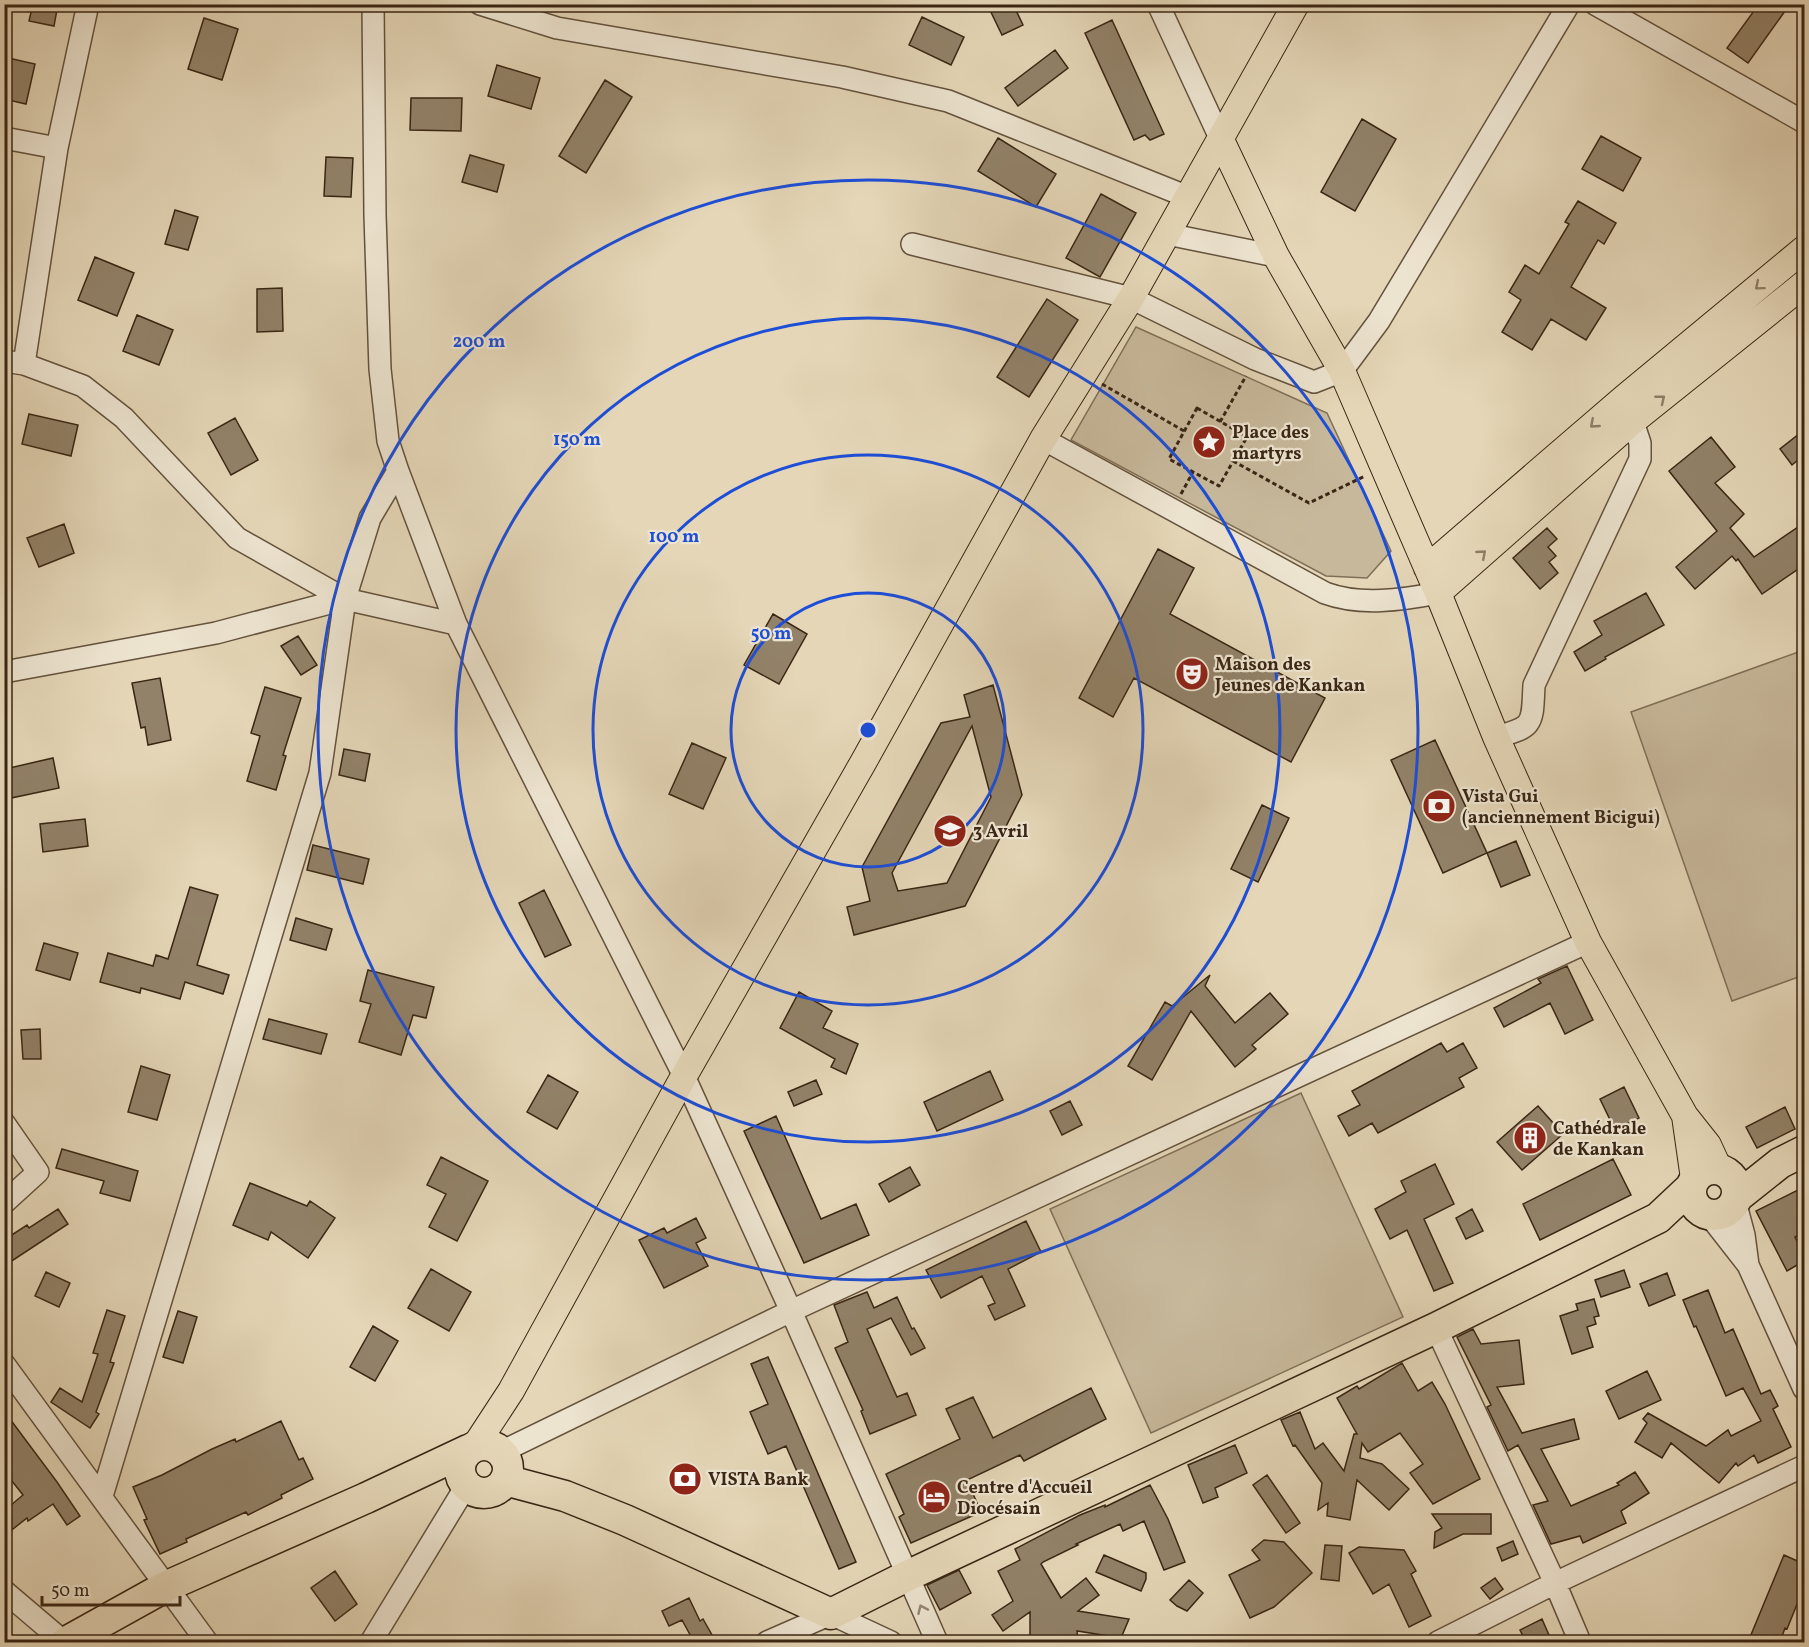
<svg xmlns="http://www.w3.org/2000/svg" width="1809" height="1647" font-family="Vollkorn,serif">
  <rect width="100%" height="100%" fill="#e4d6b7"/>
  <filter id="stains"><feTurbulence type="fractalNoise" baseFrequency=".00333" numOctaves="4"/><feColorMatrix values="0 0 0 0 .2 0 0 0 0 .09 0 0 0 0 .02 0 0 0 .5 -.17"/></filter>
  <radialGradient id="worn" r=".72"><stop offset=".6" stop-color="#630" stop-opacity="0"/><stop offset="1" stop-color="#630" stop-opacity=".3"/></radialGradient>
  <path fill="#c7b89b" stroke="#806f58" stroke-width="1.5" d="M1136,327L1327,413L1391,551L1367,578L1326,576L1071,440Z
    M1804,650V975L1732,1001L1631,712Z
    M1301,1093L1403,1317L1151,1433L1050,1209Z"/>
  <path fill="#928269" stroke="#3a2614" stroke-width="1.5" fill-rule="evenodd" d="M33,4H58L54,26L29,21Z
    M987,4H1013L1023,25L1002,35Z
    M1759,4H1790L1748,63L1727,48Z
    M922,17L964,37L951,65L909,45Z
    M204,18L238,29L222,80L188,69Z
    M1112,20L1164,134L1150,140L1145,135L1134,140L1085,33Z
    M1055,50L1068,68L1018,106L1005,88Z
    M4,57L35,64L26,104L4,99Z
    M497,65L540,78L531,109L488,96Z
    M605,80L632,97L586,173L559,156Z
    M411,98H462L461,131L410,130Z
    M1362,119L1396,139L1355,211L1321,192Z
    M1601,136L1641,158L1623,191L1582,169Z
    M998,138L1056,174L1036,207L978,171Z
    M470,155L504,165L497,192L462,182Z
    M326,157L353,158L351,197L324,196Z
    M1101,194L1136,213L1100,277L1066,258Z
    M1578,201L1616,223L1604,244L1598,240L1571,287L1606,308L1586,340L1551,319L1532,350L1502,332L1521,300L1509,292L1525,265L1539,274L1569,224L1565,222Z
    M175,210L198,217L188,250L165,244Z
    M95,257L134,273L117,316L78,300Z
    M282,288L283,331L257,332V289Z
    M1047,299L1078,320L1029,397L997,377Z
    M137,315L173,330L159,365L123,351Z
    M29,414L78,425L71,456L22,444Z
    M235,418L258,460L231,475L208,433Z
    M1804,430V455L1792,465L1780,449Z
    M1711,437L1735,467L1715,483L1744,514L1730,528L1754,557L1804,523V565L1762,594L1738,559L1736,561L1732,556L1695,589L1676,567L1717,531L1669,471Z
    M64,524L74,553L39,567L27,538Z
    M1547,528L1557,539L1548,547L1556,556L1549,562L1558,573L1540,589L1513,558Z
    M1158,549L1194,568L1170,614L1325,698L1291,762L1134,678L1113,717L1079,698Z
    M1646,593L1664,625L1605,657L1606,659L1585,671L1574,652L1602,635L1594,621Z
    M773,614L807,634L779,684L744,665Z
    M298,636L317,665L301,675L281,646Z
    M160,678L171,740L148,745L145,727L141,728L132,683Z
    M993,685L1022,795L965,906L854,935L847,907L870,901L862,867L941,723L970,717L964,695ZM972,726L991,797L947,883L898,891L892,873Z
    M265,687L301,698L283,755L286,756L276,790L247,781L260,736L251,733Z
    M1435,740L1487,853L1443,873L1391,760Z
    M692,743L726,758L703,809L669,794Z
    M344,749L370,754L365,781L339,775Z
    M53,758L59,788L11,798L5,769Z
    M1262,805L1289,818L1258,882L1231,869Z
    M85,819L88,846L43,852L40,824Z
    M1516,841L1530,875L1501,887L1487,853Z
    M313,845L369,859L363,884L307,870Z
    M190,887L218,895L197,965L229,975L223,994L185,982L180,999L141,988L140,993L100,982L108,953L153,966L156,955L168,959Z
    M544,890L571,945L545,957L519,903Z
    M296,918L332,929L326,950L290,940Z
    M44,943L78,953L70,980L36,970Z
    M1567,966L1593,1020L1565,1034L1550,1003L1504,1027L1494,1008L1541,983L1538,979Z
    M368,970L434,987L426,1018L413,1015L401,1055L359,1042L371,1004L360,1001Z
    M1210,975L1205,986L1235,1023L1270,993L1288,1014L1252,1045L1256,1049L1235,1067L1191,1011L1152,1080L1128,1066L1165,1002L1172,1006Z
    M799,992L832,1011L823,1028L858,1044L846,1074L831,1067L835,1059L780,1028Z
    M269,1019L327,1034L321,1054L263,1039Z
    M40,1029L41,1059H23L21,1030Z
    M1441,1043L1447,1052L1463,1043L1477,1068L1459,1078L1464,1087L1378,1133L1372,1123L1349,1136L1338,1116L1360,1105L1352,1091Z
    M141,1066L170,1075L157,1120L128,1112Z
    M990,1071L1003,1100L937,1131L924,1102Z
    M548,1075L578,1092L557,1129L527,1112Z
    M816,1080L822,1094L794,1106L788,1092Z
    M1624,1087L1639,1118L1615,1130L1600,1099Z
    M1070,1101L1082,1125L1062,1135L1050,1111Z
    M1538,1106L1563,1134L1522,1170L1497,1142Z
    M1785,1107L1795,1129L1757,1148L1746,1127Z
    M776,1116L821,1219L856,1204L869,1235L804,1263L744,1131Z
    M62,1149L138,1171L130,1201L100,1193L104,1181L56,1168Z
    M441,1157L488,1181L457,1241L429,1227L446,1194L427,1185Z
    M1613,1159L1631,1195L1540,1240L1523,1204Z
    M1435,1164L1454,1204L1424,1219L1453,1283L1434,1291L1407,1230L1390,1239L1375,1209L1406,1192L1401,1181Z
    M910,1167L920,1185L889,1202L879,1184Z
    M250,1183L307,1206L310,1201L335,1218L308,1258L271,1232L268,1240L233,1225Z
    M1804,1187V1216L1798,1220L1804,1232L1795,1237L1804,1256V1261L1787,1271L1756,1211Z
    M58,1209L68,1224L4,1266V1240L27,1225L29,1228Z
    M1472,1209L1483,1231L1466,1239L1456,1218Z
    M696,1218L706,1238L696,1243L708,1266L664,1288L639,1240L664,1228L667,1233Z
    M1026,1221L1041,1252L1008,1269L1025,1306L995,1320L988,1306L995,1303L982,1276L941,1298L926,1270Z
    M431,1269L471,1292L449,1331L408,1308Z
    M1624,1270L1630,1287L1601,1297L1595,1280Z
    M46,1272L70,1283L59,1307L35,1296Z
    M1667,1273L1675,1295L1649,1306L1640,1284Z
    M1708,1290L1725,1333L1733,1329L1761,1394L1770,1390L1778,1406L1773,1409L1791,1447L1758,1463L1754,1455L1738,1466L1736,1463L1719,1483L1671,1443L1662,1458L1635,1442L1647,1423L1643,1419L1648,1413L1706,1446L1728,1430L1731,1436L1761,1421L1743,1388L1726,1396L1696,1326L1694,1327L1683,1300Z
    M867,1292L874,1308L897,1297L912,1329L914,1328L925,1348L911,1355L891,1318L867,1329L897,1397L907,1393L916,1415L870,1434L861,1411L863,1410L835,1348L848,1342L834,1305Z
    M1594,1299L1599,1316L1594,1317L1596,1324L1587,1327L1593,1347L1572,1354L1560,1316L1578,1310L1576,1304Z
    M107,1310L125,1316L110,1362L114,1363L96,1412L99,1414L90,1428L51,1402L60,1388L82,1402L98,1354L93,1353Z
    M178,1311L197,1317L183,1363L163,1357Z
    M373,1326L398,1341L375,1381L350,1367Z
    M1473,1329L1481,1344L1519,1340L1524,1384L1497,1387L1522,1433L1574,1419L1579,1439L1541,1449L1571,1506L1619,1485L1617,1483L1635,1472L1649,1493L1621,1511L1626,1523L1583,1543L1580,1536L1551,1544L1533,1505L1548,1501L1518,1445L1508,1451L1487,1407L1491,1405L1457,1337Z
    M768,1357L856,1562L839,1569L786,1446L768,1454L750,1412L768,1404L751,1364Z
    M1402,1363L1418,1391L1432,1382L1445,1404L1480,1479L1433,1504L1410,1473L1423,1464L1400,1433L1368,1452L1362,1443L1360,1458L1382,1464L1409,1489L1389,1510L1357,1480L1350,1520L1327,1516L1328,1503L1318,1510L1322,1483L1295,1445L1293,1446L1281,1420L1300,1412L1315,1449L1323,1443L1344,1471L1354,1434H1357L1337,1398L1357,1386L1359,1389Z
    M1647,1371L1661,1400L1619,1419L1606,1391Z
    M1091,1388L1106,1419L1024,1461L1020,1455L967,1480L981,1512L911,1543L899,1517L904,1514L886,1474L960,1439L946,1409L973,1397L993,1438Z
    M4,1411L57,1482L80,1516L67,1525L53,1504L28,1521L27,1518L4,1536V1511L23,1495L4,1471Z
    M281,1421L299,1460L303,1458L313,1479L281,1495L282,1498L248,1515L246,1512L186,1539L187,1542L160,1554L144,1520L147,1519L133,1487L162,1475L212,1449L235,1439L236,1442Z
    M1235,1445L1247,1473L1215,1488L1218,1497L1203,1503L1188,1465Z
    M1267,1475L1300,1523L1286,1533L1253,1485Z
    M1150,1485L1168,1519L1185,1562L1164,1570L1144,1521L1123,1531L1120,1524L1076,1544L1078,1545L1043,1562L1041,1564L1061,1598L1086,1578L1099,1595L1078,1611L1129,1619L1121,1638L1077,1631L1078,1642H1030V1612L1003,1631L992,1615L1013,1601L998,1571L1020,1560L1015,1549L1080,1515L1105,1505V1507Z
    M1432,1514H1491V1534H1463L1434,1548L1435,1532L1442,1528Z
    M1264,1540L1284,1542L1312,1573L1274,1607L1250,1618L1229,1575L1260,1560L1252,1550Z
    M1513,1541L1518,1554L1502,1561L1497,1548Z
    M1325,1545L1342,1546L1339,1581L1321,1579Z
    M1359,1547L1404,1550L1416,1571L1411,1574L1431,1616L1409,1627L1389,1584L1373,1594L1349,1553Z
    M1104,1555L1146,1573V1579L1141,1591L1096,1572Z
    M1784,1555L1804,1564V1587L1787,1629L1785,1628L1780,1642H1748Z
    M959,1570L971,1593L940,1610L927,1585Z
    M335,1571L357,1604L335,1621L311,1588Z
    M1495,1578L1503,1589L1490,1599L1481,1588Z
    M1189,1580L1203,1593L1187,1611L1177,1606L1170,1600Z
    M689,1598L700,1621L703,1619L712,1635L697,1642H694L682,1620L669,1626L662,1611Z
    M1542,1619L1552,1642H1526L1520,1630Z"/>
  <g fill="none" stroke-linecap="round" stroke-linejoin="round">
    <defs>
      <path id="minor" d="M373,4L375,215L380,369L388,441L398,471L456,624L684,1076L791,1311L937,1642
        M480,4L557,28L842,77L948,101L1188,197
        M1158,4L1221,140
        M1595,4L1804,122
        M4,138L57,148L24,364
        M57,148L88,4
        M1167,234L1276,256
        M912,244L1131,298L1255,359L1314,382L1342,371L1379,321L1569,4
        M4,361L24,364L83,386L124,418L237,538L345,599L456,624
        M1043,439L1325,593C1360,606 1402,600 1438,593
        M4,672L216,633L345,599
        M1496,737C1535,727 1532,724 1534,685L1640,459V443L1628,407
        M4,1123L38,1172L4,1203
        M1735,1201L1744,1235L1748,1265
        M1709,1215L1748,1265L1804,1389
        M1436,1328L1555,1583L1580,1642
        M4,1364L207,1642
        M501,1452L791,1311L1588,942
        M102,1496L320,773L345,599L370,518L398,471
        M4,1591L64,1642
        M371,1642L466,1486
        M767,1642L831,1614L891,1642
        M1438,1642L1555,1583L1804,1466"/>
      <path id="major" d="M1221,140L1276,256L1342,371L1438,593L1496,737L1588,942L1685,1116L1708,1145L1719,1169
        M1427,568L1624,398L1804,249
        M1438,593L1633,421L1804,284
        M1685,1116L1694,1179
        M475,1446L511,1391L684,1076L864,761L1043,439L1131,298L1296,4"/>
      <path id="highway" d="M1691 1192a23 23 0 1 1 46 0a23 23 0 1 1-46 0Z
        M1736,1198L1780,1163L1804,1151
        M460 1469a24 24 0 1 1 48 0a24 24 0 1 1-48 0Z
        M505,1480L565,1496L625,1520L831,1614L907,1576L1436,1328L1658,1218L1691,1187
        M66,1642L165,1587L366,1498L468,1450"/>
    </defs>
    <use href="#minor" stroke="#64523d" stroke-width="24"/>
    <use href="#major" stroke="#3a2614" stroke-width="28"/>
    <use href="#highway" stroke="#3a2614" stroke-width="33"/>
    <path stroke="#3a2614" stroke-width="3" stroke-dasharray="4.5 3" stroke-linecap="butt" d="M1102,384L1184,431
      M1197,408L1247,437L1219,486L1169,459Z
      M1220,422L1246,376
      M1233,461L1309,503L1365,476
      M1181,494L1193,472"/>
    <use href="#minor" stroke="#ede4d0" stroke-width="21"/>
    <use href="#major" stroke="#e4d6b7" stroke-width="26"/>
    <use href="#highway" stroke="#e4d6b7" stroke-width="30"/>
  </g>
  <defs><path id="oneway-chevron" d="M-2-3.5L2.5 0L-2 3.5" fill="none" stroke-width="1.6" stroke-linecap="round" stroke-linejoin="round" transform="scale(1.5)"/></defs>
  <g stroke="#8f7e66">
    <use href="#oneway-chevron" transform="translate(1759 286) rotate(140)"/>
    <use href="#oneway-chevron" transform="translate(1661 399) rotate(-39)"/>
    <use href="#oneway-chevron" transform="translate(1594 424) rotate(139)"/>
    <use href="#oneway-chevron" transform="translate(1482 554) rotate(-41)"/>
  </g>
  <use stroke="#948572" href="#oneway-chevron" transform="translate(922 1609) rotate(-114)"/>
  <g fill="none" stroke="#1d4ed8" stroke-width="3">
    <circle cx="868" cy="730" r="137"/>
    <circle cx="868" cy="730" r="275"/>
    <circle cx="868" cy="730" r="412"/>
    <circle cx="868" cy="730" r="550"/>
  </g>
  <defs>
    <symbol id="sight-disc" viewBox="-11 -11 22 22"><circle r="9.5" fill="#8f2418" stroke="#ede4d0"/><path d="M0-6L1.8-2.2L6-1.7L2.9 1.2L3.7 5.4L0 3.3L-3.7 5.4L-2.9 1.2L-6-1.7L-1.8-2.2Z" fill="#fff"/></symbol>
    <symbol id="theatre-disc" viewBox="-11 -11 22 22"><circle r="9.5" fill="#8f2418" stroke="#ede4d0"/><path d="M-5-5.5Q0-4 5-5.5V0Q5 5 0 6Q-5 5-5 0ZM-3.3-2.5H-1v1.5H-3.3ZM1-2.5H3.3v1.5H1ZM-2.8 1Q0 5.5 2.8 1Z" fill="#fff"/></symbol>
    <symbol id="bank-disc" viewBox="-11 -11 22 22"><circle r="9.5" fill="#8f2418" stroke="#ede4d0"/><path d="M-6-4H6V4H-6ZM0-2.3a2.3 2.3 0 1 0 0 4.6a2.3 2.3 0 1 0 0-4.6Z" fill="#fff"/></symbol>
    <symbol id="university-disc" viewBox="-11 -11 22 22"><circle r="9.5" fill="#8f2418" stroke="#ede4d0"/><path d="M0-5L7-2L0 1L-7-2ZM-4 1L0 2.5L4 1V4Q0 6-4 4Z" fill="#fff"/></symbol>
    <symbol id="building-disc" viewBox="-11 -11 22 22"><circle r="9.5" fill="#8f2418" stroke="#ede4d0"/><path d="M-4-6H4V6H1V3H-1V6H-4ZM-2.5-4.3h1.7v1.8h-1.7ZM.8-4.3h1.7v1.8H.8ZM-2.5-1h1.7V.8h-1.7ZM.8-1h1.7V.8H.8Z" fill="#fff"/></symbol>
    <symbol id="hotel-disc" viewBox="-11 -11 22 22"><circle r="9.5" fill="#8f2418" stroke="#ede4d0"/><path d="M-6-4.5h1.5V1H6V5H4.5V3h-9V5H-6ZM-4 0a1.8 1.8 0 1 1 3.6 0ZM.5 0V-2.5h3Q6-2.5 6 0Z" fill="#fff"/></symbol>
  </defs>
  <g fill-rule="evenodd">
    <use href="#sight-disc" x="1190" y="423" width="38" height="38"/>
    <use href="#theatre-disc" x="1173" y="655" width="38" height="38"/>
    <use href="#bank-disc" x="1420" y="787" width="38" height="38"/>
    <use href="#university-disc" x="931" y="812" width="38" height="38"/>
    <use href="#building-disc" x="1511" y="1119" width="38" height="38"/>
    <use href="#bank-disc" x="666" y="1460" width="38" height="38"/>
    <use href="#hotel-disc" x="915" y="1478" width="38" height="38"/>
  </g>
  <g text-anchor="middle" stroke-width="4.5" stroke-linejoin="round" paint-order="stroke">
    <g font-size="18" font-weight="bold" fill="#3a2614" stroke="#ede4d0" text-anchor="start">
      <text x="1232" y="438">Place des<tspan x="1232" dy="21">martyrs</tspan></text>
      <text x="1215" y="670">Maison des<tspan x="1215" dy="21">Jeunes de Kankan</tspan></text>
      <text x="1462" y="802">Vista Gui<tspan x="1462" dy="21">(anciennement Bicigui)</tspan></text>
      <text x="973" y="837">3 Avril</text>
      <text x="1553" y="1134">Cathédrale<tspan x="1553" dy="21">de Kankan</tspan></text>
      <text x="708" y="1485">VISTA Bank</text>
      <text x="957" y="1493">Centre d'Accueil<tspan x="957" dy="21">Diocésain</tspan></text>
    </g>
  </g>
  <circle cx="868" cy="730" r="9" fill="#1d4ed8" stroke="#ede4d0" stroke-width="3"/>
  <g font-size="18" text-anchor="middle" font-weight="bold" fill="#1d4ed8" stroke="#ede4d0" stroke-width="4.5" stroke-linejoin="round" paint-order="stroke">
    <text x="479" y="347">200 m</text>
    <text x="577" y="445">150 m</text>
    <text x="674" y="542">100 m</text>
    <text x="771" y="639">50 m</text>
  </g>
  <rect width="1809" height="1647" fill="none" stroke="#e4d6b7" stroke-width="24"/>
  <rect x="6" y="6" width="1797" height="1635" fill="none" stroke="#3a2614" stroke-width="3"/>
  <rect x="12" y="12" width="1785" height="1623" fill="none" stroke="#3a2614" stroke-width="1.5"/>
  <path d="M42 1596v9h138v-9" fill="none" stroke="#3a2614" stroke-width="3"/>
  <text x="51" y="1596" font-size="18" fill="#3a2614" stroke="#ede4d0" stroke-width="4.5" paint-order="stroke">50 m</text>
  <rect width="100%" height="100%" filter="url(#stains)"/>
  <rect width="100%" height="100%" fill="url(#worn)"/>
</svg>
